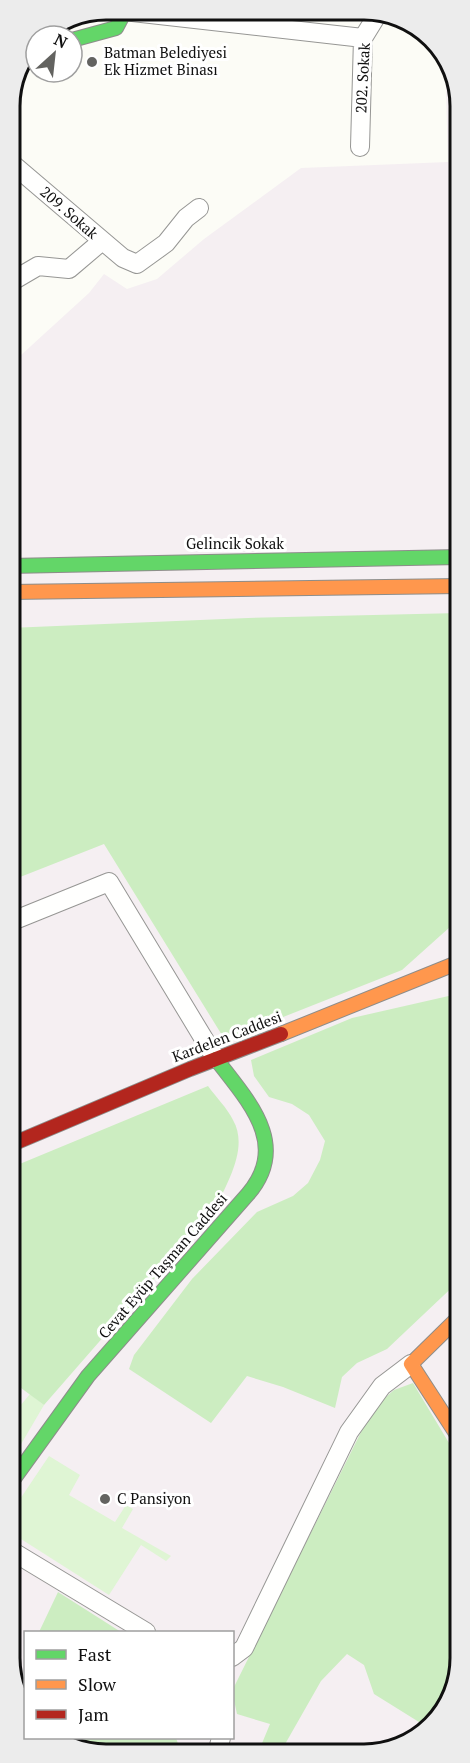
<svg xmlns="http://www.w3.org/2000/svg" width="470" height="1763" font-family="'PT Serif',serif">
  <rect width="100%" height="100%" fill="#fcfcf6"/>
  <path fill="#f5eff2" d="M445,59L460,93L461,1663L437,1721L377,1753L87,1752L59,1738H232V1632H26L25,1702L10,1670L9,366L89,293L104,274L127,289L157,279L204,239L301,168L448,162Z"/>
  <path fill="#dff5d4" d="M30,1394L44,1405L10,1463V1418Z
    M49,1456L80,1475L69,1495L115,1522L126,1505L133,1509L122,1528L171,1556L166,1561L141,1545L109,1595L10,1532V1514Z"/>
  <path fill="#ccedc1" d="M460,613V918L402,970L225,1040L104,844L10,881L9,628L248,618Z
    M453,995L461,998V1279L387,1349L357,1363L342,1377L335,1408L283,1387L247,1376L211,1423L129,1369L134,1355L192,1279L257,1212L293,1196L308,1183L320,1160L325,1141L309,1115L292,1104L269,1097L254,1076L251,1060L352,1018Z
    M208,1086C216,1097 227,1108 233,1120C249,1148 227,1183 215,1209L44,1405L21,1388L20,1349L10,1330V1168Z
    M413,1383L461,1463V1663L437,1721L427,1727L374,1694L364,1665L347,1654L321,1681L280,1753H258L270,1724L237,1714L232,1691L373,1408L394,1390Z
    M58,1592L121,1632H39Z
    M59,1738H176L181,1752H86Z"/>
  <path fill="#eaf8de" d="M10,1350L17,1361L13,1397L10,1401Z"/>
  <g fill="none" stroke-linecap="round" stroke-linejoin="round">
    <defs>
      <path id="street" d="M115,10L363,38
        M360,147L363,38L379,12
        M9,161L123,258L137,264L166,243L186,218L199,208
        M9,283L38,266L69,269L102,241
        M10,922L109,882L216,1059
        M10,1550L146,1632
        M232,1657L244,1648L349,1432L382,1386L411,1364
        M217,1753L221,1738"/>
      <path id="fast" d="M72,40L116,28L126,9
        M9,566L460,557
        M10,1484L88,1376L248,1194C291,1144 247,1100 216,1059"/>
      <path id="slow" d="M9,592L460,586
        M281,1034L457,963
        M461,1315L411,1364L461,1441"/>
      <path id="jam" d="M10,1145L190,1069L281,1034"/>
    </defs>
    <use href="#street" stroke="#969694" stroke-width="20"/>
    <use href="#fast" stroke="#8d8d8a" stroke-width="16"/>
    <use href="#slow" stroke="#8d8d8a" stroke-width="16"/>
    <use href="#jam" stroke="#8d8d8a" stroke-width="16"/>
    <use href="#street" stroke="#fffffe" stroke-width="18"/>
    <use href="#fast" stroke="#63d668" stroke-width="14"/>
    <use href="#slow" stroke="#ff974d" stroke-width="14"/>
    <use href="#jam" stroke="#b3261e" stroke-width="14"/>
  </g>
  <g fill="#636360" stroke="#fff" stroke-width="2">
    <circle cx="92" cy="62" r="6"/>
    <circle cx="105" cy="1499" r="6"/>
  </g>
  <g text-anchor="middle" stroke-width="6" stroke-linejoin="round" paint-order="stroke">
    <g font-size="15" fill="#101010" stroke="#fff" text-anchor="start">
      <text x="104" y="58">Batman Belediyesi<tspan x="104" dy="17">Ek Hizmet Binası</tspan></text>
      <text x="117" y="1504">C Pansiyon</text>
    </g>
    <g font-size="15" fill="#101010" stroke="#fff">
      <text transform="translate(363 78) rotate(-87)" y="5">202. Sokak</text>
      <text transform="translate(69 213) rotate(41)" y="5">209. Sokak</text>
      <text x="235" y="549">Gelincik Sokak</text>
      <text transform="translate(227 1037) rotate(-21)" y="5">Kardelen Caddesi</text>
      <text transform="translate(163 1266) rotate(-49)" y="5">Cevat Eyüp Taşman Caddesi</text>
    </g>
  </g>
  <path d="M0 0H470V1763H0ZM106 20H364A86 86 0 0 1 450 106V1658A86 86 0 0 1 364 1744H106A86 86 0 0 1 20 1658V106A86 86 0 0 1 106 20Z" fill="#ececec" fill-rule="evenodd"/>
  <path fill="none" stroke="#101010" stroke-width="3" d="M106 20H364A86 86 0 0 1 450 106V1658A86 86 0 0 1 364 1744H106A86 86 0 0 1 20 1658V106A86 86 0 0 1 106 20Z"/>
  <rect x="24" y="1631" width="210" height="108" fill="#ffffff" stroke="#9f9f9f" stroke-width="1.5"/>
  <rect x="36" y="1650" width="30" height="9" fill="#63d668" stroke="#9f9f9f" stroke-width="1.5"/>
  <text x="78" y="1661" font-size="18" fill="#101010">Fast</text>
  <rect x="36" y="1680" width="30" height="9" fill="#ff974d" stroke="#9f9f9f" stroke-width="1.5"/>
  <text x="78" y="1691" font-size="18" fill="#101010">Slow</text>
  <rect x="36" y="1710" width="30" height="9" fill="#b3261e" stroke="#9f9f9f" stroke-width="1.5"/>
  <text x="78" y="1721" font-size="18" fill="#101010">Jam</text>
  <g transform="translate(54 54) rotate(27)"><circle r="28" fill="#ffffff" stroke="#9f9f9f" stroke-width="1.5"/>
  <path d="M0-4.5L10 22L0 15L-10 22Z" fill="#636360"/>
  <text y="-9" font-size="16" font-weight="bold" text-anchor="middle" fill="#101010">N</text>
  </g>
</svg>
